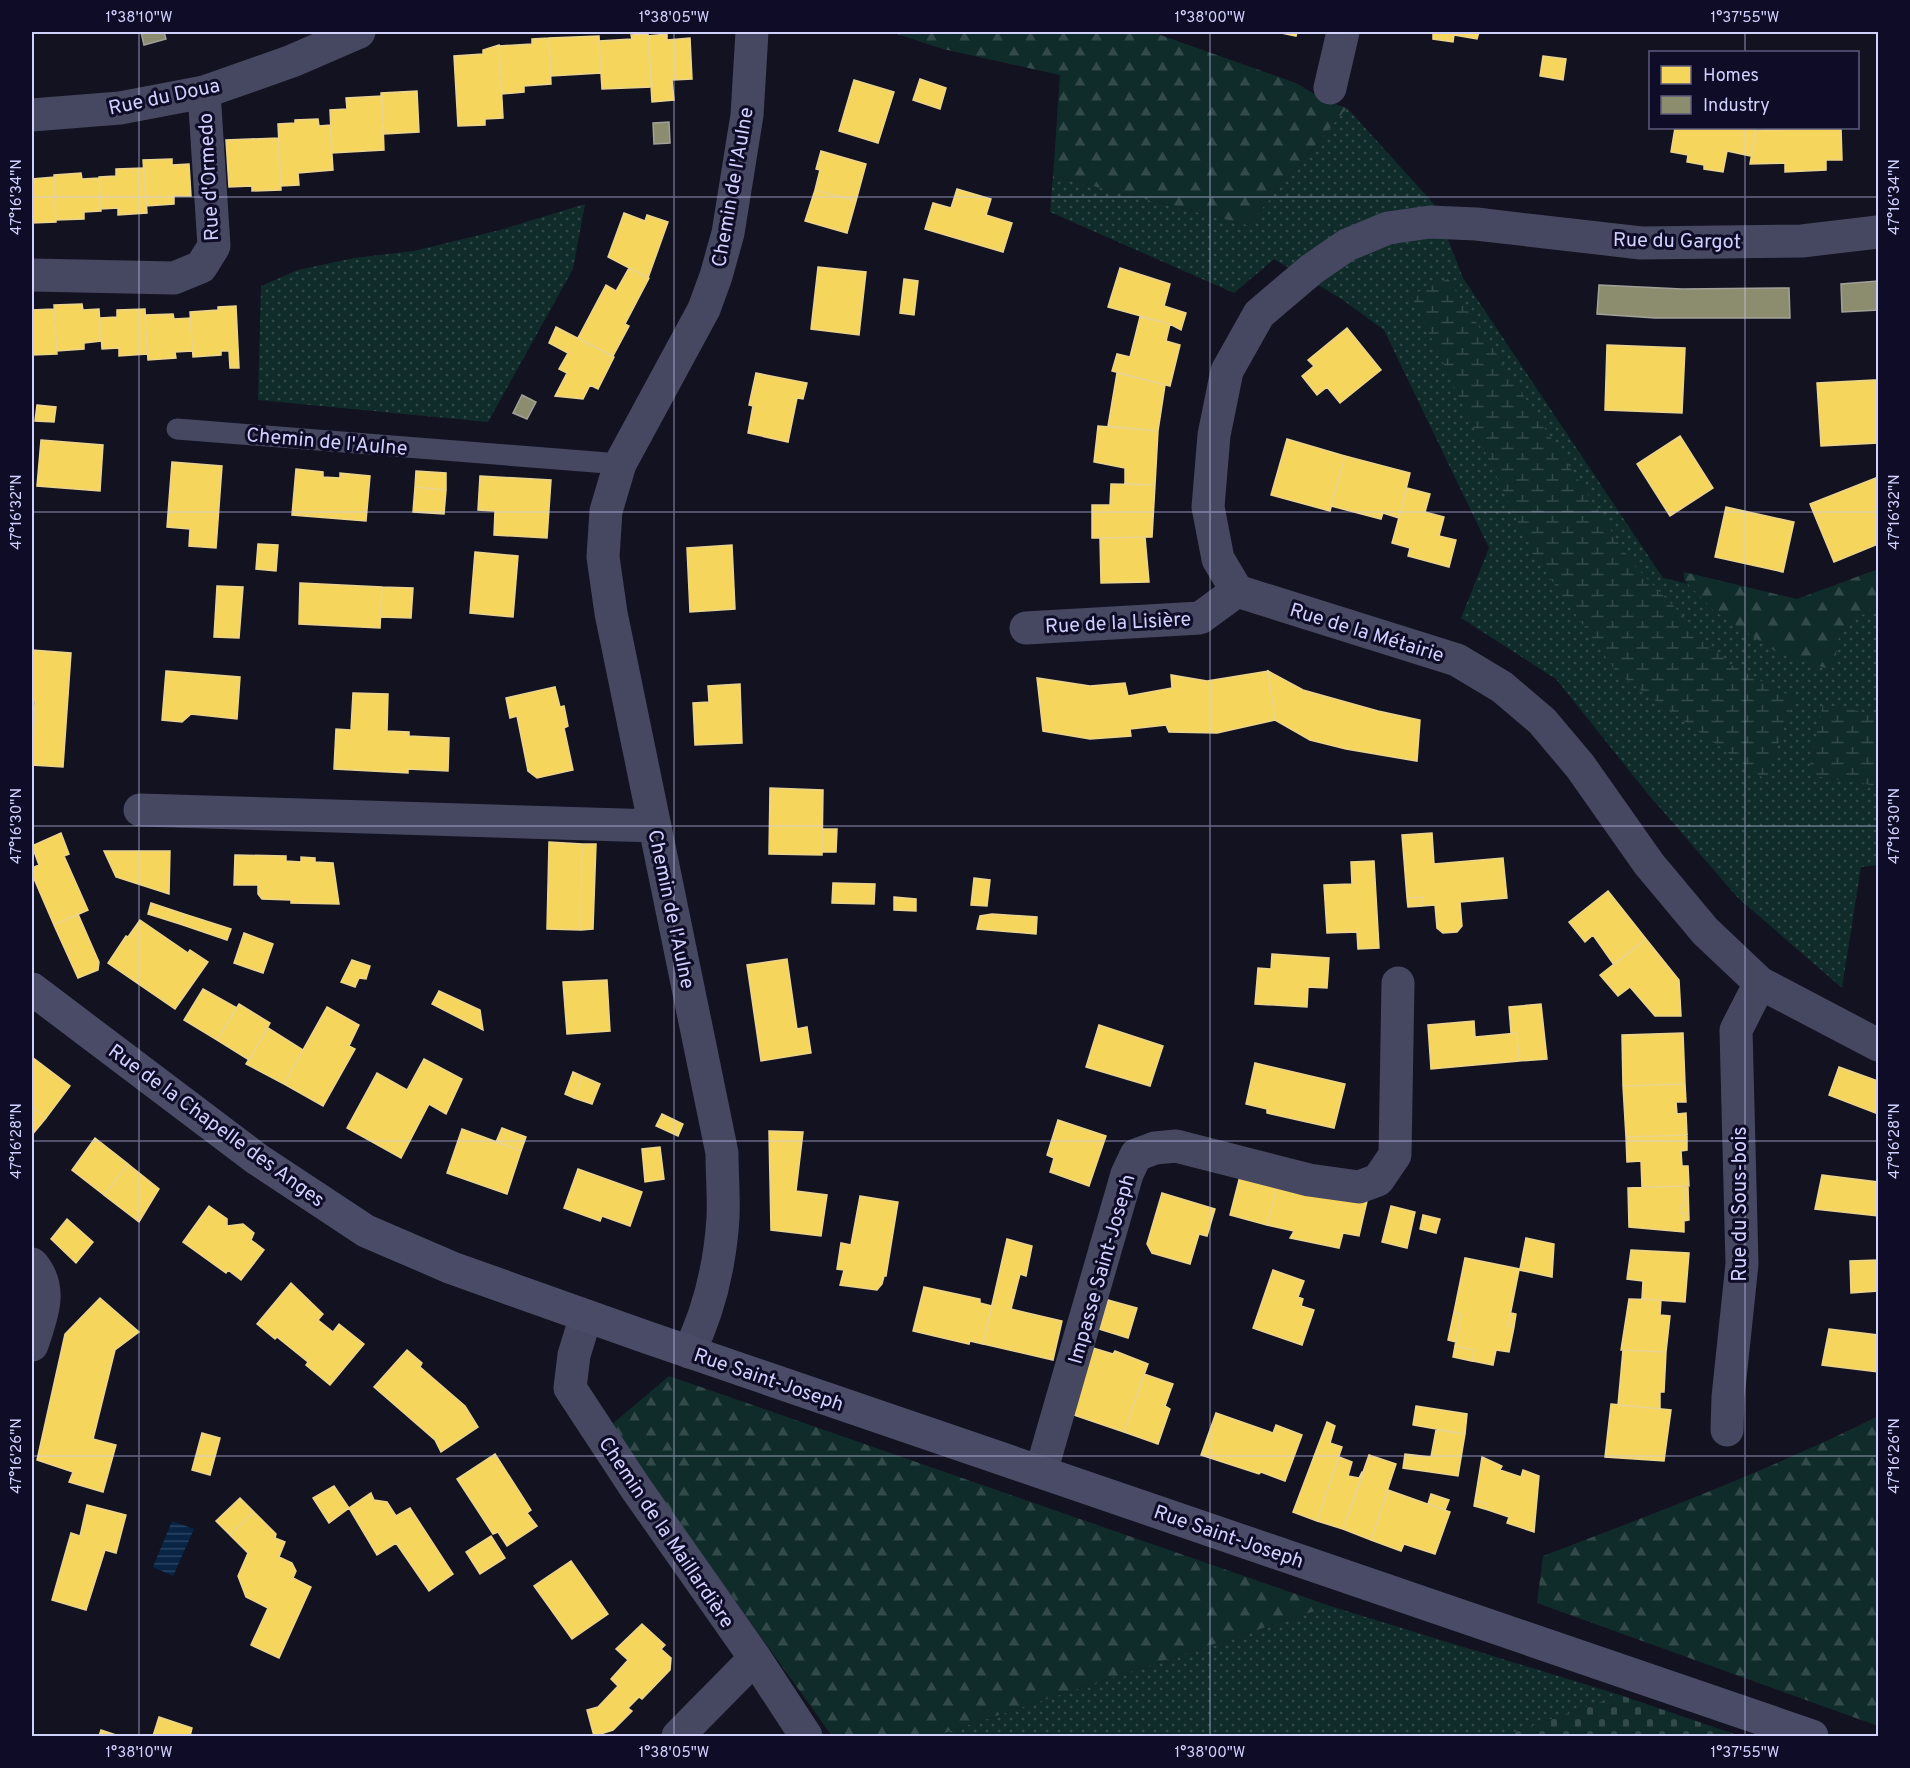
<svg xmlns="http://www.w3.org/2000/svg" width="1910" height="1768" font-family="Overpass,sans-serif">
  <defs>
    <pattern id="grass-dots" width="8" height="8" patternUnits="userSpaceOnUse" patternTransform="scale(1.5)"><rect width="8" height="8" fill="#102c2a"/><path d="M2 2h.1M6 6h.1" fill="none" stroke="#324a4a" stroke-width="1.8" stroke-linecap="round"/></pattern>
    <pattern id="forest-firs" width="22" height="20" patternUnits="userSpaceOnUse" patternTransform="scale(1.5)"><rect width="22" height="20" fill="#102c2a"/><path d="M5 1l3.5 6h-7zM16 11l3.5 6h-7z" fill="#324a4a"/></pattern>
    <pattern id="wetland-marsh" width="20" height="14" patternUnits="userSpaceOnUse" patternTransform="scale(1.5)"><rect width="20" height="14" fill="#102c2a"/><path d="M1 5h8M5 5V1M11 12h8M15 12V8" fill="none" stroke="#324a4a"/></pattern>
    <pattern id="cemetery-stones" width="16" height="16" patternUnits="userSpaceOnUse" patternTransform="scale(1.5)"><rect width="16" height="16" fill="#102c2a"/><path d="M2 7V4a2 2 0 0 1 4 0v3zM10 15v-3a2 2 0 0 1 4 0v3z" fill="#324a4a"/></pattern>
    <pattern id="water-rules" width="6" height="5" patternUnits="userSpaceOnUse" patternTransform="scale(1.5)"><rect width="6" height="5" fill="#082546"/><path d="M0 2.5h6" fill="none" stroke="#2b4462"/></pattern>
  </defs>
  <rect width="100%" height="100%" fill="#131220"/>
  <path fill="url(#grass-dots)" d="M1347,108L1434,204L1463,278L1663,578L1798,609L1878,582V865L1861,867L1842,988L1738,898L1648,794L1556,679L1461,618L1489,548L1384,330L1340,298L1274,259L1234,293L1050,212L1053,176L1248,225Z
    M585,204L573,269L488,422L258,400L261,286L298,270L354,258L414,251L500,230Z
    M1330,1606L1620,1695L1503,1736H935Z"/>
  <path fill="url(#forest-firs)" d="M891,32H1152L1296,83L1326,101L1347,108L1248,225L1053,176L1060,75L943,49Z
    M1878,569V604L1840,631L1835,660L1825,668L1775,651L1714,611L1684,580V572L1797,599Z
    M669,1376L1330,1606L935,1736H832L610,1426Z
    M1878,1416V1726L1537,1603L1543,1556C1656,1513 1770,1470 1878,1416Z"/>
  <path fill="url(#wetland-marsh)" d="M1448,279L1632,563L1729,664L1794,698L1766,780L1617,673L1533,554L1411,295Z
    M1823,704L1878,715V786L1808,775Z"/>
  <path fill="url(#cemetery-stones)" d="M1620,1695L1740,1736H1503Z"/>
  <path fill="url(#water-rules)" d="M172,1521L194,1529L173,1576L153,1567Z"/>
  <path fill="#f6d55c" stroke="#ebd48d" stroke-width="1.5" d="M1277,32H1297L1296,36Z
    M1433,32H1479L1477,39L1454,35L1453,42L1433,39Z
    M648,34L652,87L602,89L599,41L632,39L631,35Z
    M667,34V40L690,38L692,79L672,80L674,100L652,102L648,36Z
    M599,36L601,73L551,76L549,38Z
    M549,38L551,84L524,86V92L502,94L499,46L532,44V39Z
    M499,45L503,118L485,119V125L458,126L454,56L483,54V50Z
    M1543,56L1566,59L1563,80L1540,76Z
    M920,79L946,88L940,109L913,100Z
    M854,80L894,92L878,143L839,131Z
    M417,91L419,132L384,134L381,93Z
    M382,96L384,150L332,153L330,110L347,109L346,98Z
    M318,119L319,126L330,125L333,170L298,173L299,185L281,186L278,124L295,123V120Z
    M1675,128H1756L1751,156L1727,151L1723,172L1704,169V165L1687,162L1688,155L1671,152Z
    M1841,128L1842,160H1826V170L1785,172V163L1750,164L1756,130Z
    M278,138L281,190L252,191V186L229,187L226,140Z
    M821,151L866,164L856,201L815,190L820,170L816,169Z
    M172,159V165L189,164L191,196H174V204L146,206L143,160Z
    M144,168L147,213L118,215V208L101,209L99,177L116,176V169Z
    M81,173L82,179L99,178L101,211L84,212V219L56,220L54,175Z
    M54,177L56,222L32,223V179Z
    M957,189L991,199L986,215L1012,223L1003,252L925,229L933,203L951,208Z
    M815,190L856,201L847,233L805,221Z
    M624,213L645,221L647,215L668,222L648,278L608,257Z
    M818,267L866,272L859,335L811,329Z
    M629,268L649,278L625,324L629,326L613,356L578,338L606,285L616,291Z
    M1120,268L1170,284L1164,306L1186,313L1181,330L1170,324L1108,307Z
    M904,279L918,281L914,315L900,313Z
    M82,304L83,310L99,309L101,341L84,343V349L57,351L54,305Z
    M236,306L239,368H230L229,351H221V355L193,357L190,312L218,310V307Z
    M54,309L57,354L32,355V310Z
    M145,309L147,354L119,356V348L102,349L100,318L117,317V310Z
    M173,314L174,319L191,318L192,351L175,352L176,358L148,360L145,315Z
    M1140,317L1170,324L1166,341L1180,345L1170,386L1112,371L1117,354L1130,357Z
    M556,327L614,357L598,389L590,385L583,399L555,396L567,373L559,369L568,353L549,343Z
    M1347,328L1381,370L1340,403L1327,387L1317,395L1302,376L1314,366L1308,360Z
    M1607,345L1685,348L1682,413L1605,410Z
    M756,373L807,383L803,399L797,398L788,442L748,433L753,406L749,405Z
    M1117,373L1165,385L1158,431L1108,426Z
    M1874,380H1878V443L1821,446L1817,383Z
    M37,405L56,407L54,422L35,421Z
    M1098,426L1158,431L1155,485L1125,484V468L1094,462Z
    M1680,436L1713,488L1670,516L1637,464Z
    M1287,439L1345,456L1330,511L1271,495Z
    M41,440L103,445L100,491L37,486Z
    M1345,456L1410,473L1399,518L1383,513L1381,519L1331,506Z
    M172,462L222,466L216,548L189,546L190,529L167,527Z
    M296,469L323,472V477L340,478V473L370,476L366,521L292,515Z
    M416,471L446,473V490L415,487Z
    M480,476L551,480L547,538L494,535L495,511L478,510Z
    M1878,477V544L1834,562L1810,504Z
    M1111,484L1155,485L1152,537L1092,538V505H1110Z
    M415,487L446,490L444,514L413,512Z
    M1407,488L1430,494L1425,512L1444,517L1439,536L1456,540L1449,567L1408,556L1410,548L1392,543Z
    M1726,507L1794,522L1783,572L1715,557Z
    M1145,537L1149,582L1101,583L1100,538Z
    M258,544L278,545L276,571L256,569Z
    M732,545L735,609L690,612L687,548Z
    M475,552L518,556L513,617L470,613Z
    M300,583L382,587L380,628L299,624Z
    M217,586L243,587L239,638L214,637Z
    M382,587L413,588L411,618L381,617Z
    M32,650L71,653L63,767L32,765L35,701H32Z
    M166,671L240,677L237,719L191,714L182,722L162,720Z
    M1268,671L1303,690L1378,711L1420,720L1417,761L1346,749L1310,740L1275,720Z
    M1268,671L1275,720L1217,733L1169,732L1166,725L1130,729L1131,736L1090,739L1043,731L1037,678L1090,686L1125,683L1128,696L1172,688L1171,675L1207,681Z
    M740,684L742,743L695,745L693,703L709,702L708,686Z
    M555,687L560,707L564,706L568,726L564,728L573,770L537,778L528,771L517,716L510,718L506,698Z
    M353,693L388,694L387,731L409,732V736L449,738L448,771L408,769V773L334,769L336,729L351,730Z
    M770,788L823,790L822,855L769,854Z
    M822,829H837L836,852H822Z
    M61,833L69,854L64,856L88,910L54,925L32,874V868L39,865L32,846Z
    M1432,833L1434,864L1503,858L1507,898L1460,902L1462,926L1457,932L1443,933L1437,928L1435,905L1423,906V897L1407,898L1402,835Z
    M549,842L582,844L581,930L547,929Z
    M582,844H596L593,929L581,930Z
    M104,851H170L169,894L116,877Z
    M235,855L286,856V861L301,862V857L315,858V862L333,863L339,904L291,903V900L262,899L258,894V885H234Z
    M1374,861L1379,948L1358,949L1357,932L1327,933L1324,885L1352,884L1351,862Z
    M974,878L990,880L987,906L971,905Z
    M833,883L875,884L874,904L832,903Z
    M1608,891L1646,939L1614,965L1593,935L1585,942L1569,922Z
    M894,897L916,899V911L894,910Z
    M1423,897V906L1408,907L1407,898Z
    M151,903L184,914L180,924L148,914Z
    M78,914L99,962L98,970L78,978L54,925Z
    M184,914L231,929L227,940L180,924Z
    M992,914L1037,917L1036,934L977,929L980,916Z
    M140,920L188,953L190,950L208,962L175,1009L108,963L126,936L128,937Z
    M244,933L273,944L263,973L234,963Z
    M1646,939L1679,980L1681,1016H1655L1630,987L1618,996L1600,975Z
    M1272,954L1329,958L1327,988L1308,987L1307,1007L1255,1004L1258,968L1271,969Z
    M787,959L797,1029L807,1027L811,1053L761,1061L747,965Z
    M352,960L370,966L366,979L359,978L355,987L341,982Z
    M607,980L610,1031L567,1034L563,982Z
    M203,989L237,1008L217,1040L184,1020Z
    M439,991L480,1010L483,1030L432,1004Z
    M239,1004L270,1023L249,1060L217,1040Z
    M1541,1004L1547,1059L1519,1061L1517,1033H1511L1509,1007Z
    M327,1007L359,1025L349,1046L355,1049L323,1106L284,1084Z
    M1474,1021L1475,1037L1517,1033L1519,1061L1431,1069L1428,1025Z
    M1099,1025L1163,1046L1150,1086L1086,1067Z
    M268,1028L303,1050L284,1084L246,1064Z
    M1683,1033L1685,1084L1623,1086L1622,1035Z
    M32,1057L70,1086L46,1118L32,1106Z
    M424,1059L462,1079L446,1114L429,1104L401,1158L347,1128L377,1073L407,1090Z
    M1255,1063L1345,1084L1334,1128L1267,1113V1109L1246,1104Z
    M1839,1067L1878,1081V1114L1829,1095Z
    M573,1072L582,1076L574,1098L565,1094Z
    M582,1076L600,1084L592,1104L574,1098Z
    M1685,1084L1686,1102H1676L1677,1114L1686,1113L1687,1135L1626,1137L1623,1086Z
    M32,1106L46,1118L32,1135Z
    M662,1114L683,1124L678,1136L656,1126Z
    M1058,1120L1106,1136L1089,1186L1050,1172L1054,1158L1047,1155Z
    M502,1128L526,1137L521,1151L496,1142Z
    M462,1129L521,1151L507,1194L447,1173Z
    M769,1131L803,1132L796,1191L827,1195L821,1236L771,1230Z
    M1687,1135V1150L1681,1151L1682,1166H1688L1689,1186L1642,1187L1641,1161L1627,1162L1626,1137Z
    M95,1138L128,1164L104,1195L72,1170Z
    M660,1147L664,1179L645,1182L642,1149Z
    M128,1164L159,1189L139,1222L104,1195Z
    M578,1169L642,1192L630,1226L602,1216L600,1221L564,1208Z
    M1241,1172L1278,1182L1267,1225L1230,1215Z
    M1822,1175L1878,1182V1216L1815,1209Z
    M1278,1182L1367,1201L1359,1236L1343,1233L1339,1248L1290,1238L1294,1231L1267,1225Z
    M1684,1186H1688L1689,1220L1684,1221V1213H1680V1206H1685Z
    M1684,1186L1685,1206H1680V1213H1684V1232L1629,1227L1628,1188Z
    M1162,1193L1215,1209L1207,1236L1199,1234L1190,1264L1152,1253L1147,1244Z
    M860,1196L898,1202L886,1276H884L882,1284L877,1290L840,1285L844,1270L837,1269L841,1243L851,1245Z
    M209,1206L227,1219V1226L243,1224L254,1233L251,1240L264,1250L241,1280L228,1270L226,1273L183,1242Z
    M1391,1206L1415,1212L1407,1248L1382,1242Z
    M1423,1215L1440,1219L1436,1233L1420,1229Z
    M67,1219L93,1242L76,1263L51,1239Z
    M1526,1238L1554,1244L1552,1277L1519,1270L1508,1326L1514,1327L1509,1352L1496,1350L1493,1365L1472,1361L1474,1350L1455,1346L1461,1314L1454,1312L1465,1258L1520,1269Z
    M1007,1239L1032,1246L1026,1276L1020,1274L1011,1309L1062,1321L1053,1360L983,1344Z
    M1631,1250L1689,1253L1685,1302L1642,1299L1643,1281L1627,1279Z
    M1878,1260V1291L1851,1293L1850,1261Z
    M1273,1270L1304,1281L1298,1297L1303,1299L1301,1306L1314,1310L1302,1345L1253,1328Z
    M291,1283L323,1314L318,1320L333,1332L339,1324L364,1344L330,1385L306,1365L308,1362L277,1337L275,1339L257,1324Z
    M924,1287L980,1299V1303L992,1306L983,1344L970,1341L969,1344L913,1331Z
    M100,1298L139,1332L115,1350L93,1439L116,1445L103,1492L69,1482L73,1472L37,1460L65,1334Z
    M1629,1299L1661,1300L1660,1315L1670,1316L1666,1352L1621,1350Z
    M1108,1300L1137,1308L1128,1338L1099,1329Z
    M1454,1312L1461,1314L1456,1342L1448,1340Z
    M1511,1313L1516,1314L1514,1327L1508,1326Z
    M1829,1329L1878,1335V1372L1822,1365Z
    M1455,1346L1474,1350L1472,1361L1453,1357Z
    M1093,1348L1113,1354L1115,1351L1148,1364L1124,1432L1071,1414Z
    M407,1350L422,1363L420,1367L465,1406L478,1427L441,1452L435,1440L374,1387Z
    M1623,1350L1666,1352L1664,1392H1660V1409L1618,1405Z
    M1144,1374L1173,1384L1165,1406L1170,1409L1158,1444L1124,1432Z
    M1611,1404L1671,1410L1664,1461L1605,1457Z
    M1416,1406L1467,1414L1465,1434L1413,1425Z
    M1216,1413L1273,1433L1276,1425L1302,1435L1285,1481L1261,1472L1259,1474L1201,1455Z
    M1327,1422L1335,1426L1330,1443L1342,1447L1317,1521L1293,1512Z
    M1436,1430L1465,1434L1458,1476L1403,1468L1405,1454L1431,1457Z
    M202,1433L220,1438L210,1475L192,1470Z
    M495,1454L531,1510L527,1513L537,1526L507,1546L498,1532L493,1534L457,1479Z
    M1369,1455L1396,1464L1371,1540L1343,1529Z
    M1339,1457L1352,1462L1348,1476L1359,1478L1362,1472H1364L1343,1529L1317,1521Z
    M1482,1457L1502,1466L1500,1470L1521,1477L1523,1470L1539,1476L1534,1532L1507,1523L1509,1517L1485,1509L1486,1504L1475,1500Z
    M334,1486L349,1508L329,1523L313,1498Z
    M1388,1490L1450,1512L1435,1554L1404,1544L1401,1551L1371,1540Z
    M371,1493L374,1500L387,1502L396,1516L410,1508L453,1574L429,1591L396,1543L377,1555L349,1508Z
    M1431,1494L1449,1500L1445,1510L1428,1504Z
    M240,1498L254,1512L230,1535L216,1521Z
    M1475,1500L1486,1504L1485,1509L1474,1506Z
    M87,1505L126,1515L116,1553L105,1550L86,1610L52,1600L71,1533L80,1536Z
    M254,1512L276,1534L275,1538L285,1542L279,1557L292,1563L296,1571L293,1578L311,1587L279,1658L251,1645L268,1608L246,1597L238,1576L248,1553L230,1535Z
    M491,1536L505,1558L480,1574L466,1552Z
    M571,1561L608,1614L572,1639L534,1586Z
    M642,1624L665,1645L661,1649L671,1658L670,1670L642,1699L639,1697L628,1708L632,1711L613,1730L594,1736L587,1710L598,1707L618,1686L611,1679L628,1660L616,1649Z
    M159,1717L192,1728L190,1736H153Z
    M101,1730L119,1736H99Z"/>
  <path fill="#8c8c6e" stroke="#a1a19a" stroke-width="1.5" d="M141,32H164L166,39L144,45Z
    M669,122L670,143L654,144L653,123Z
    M1878,281V310L1842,312L1841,284Z
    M1599,285L1682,289L1789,288L1790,318H1655L1597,314Z
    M522,395L536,402L527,419L513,413Z"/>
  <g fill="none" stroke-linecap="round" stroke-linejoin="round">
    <path stroke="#464861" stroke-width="21" d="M177,429L620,464"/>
    <path stroke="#464861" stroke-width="33" d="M1330,88L1343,32
      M32,115L120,108L204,92L292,61L359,32
      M1878,232L1802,241L1641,243L1476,224L1430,222L1388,228L1347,245L1312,269L1259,314L1227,371L1214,435L1208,507L1218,559L1237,591L1457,660L1502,687L1542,721L1580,766L1649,864L1705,931L1760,983L1878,1045
      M32,275L174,278L201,267L214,246L204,92
      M1026,628L1200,618L1237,591
      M140,810L655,826
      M32,1264C54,1289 41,1317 32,1345
      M586,1316L574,1355L570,1388L635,1487L755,1658L806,1736
      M689,1352C709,1311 720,1264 723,1218C724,1197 722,1175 722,1153L611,613L603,557L606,511L620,464L704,309L716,276L728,233L747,115L752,32
      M1727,1430L1728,1397L1742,1264L1736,1030L1760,983
      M1041,1472L1127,1174L1136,1155L1155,1148L1176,1146L1309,1180L1359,1187L1378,1180L1395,1155L1398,983
      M678,1736L755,1658"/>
    <path stroke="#4a4c67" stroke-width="33" d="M32,989L257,1159L366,1231L452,1268L646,1337L1812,1736"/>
  </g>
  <path fill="none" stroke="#d1d1ff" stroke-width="1.5" stroke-opacity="0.45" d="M139,32V1736M674,32V1736M1210,32V1736M1745,32V52M1745,128V1736M32,197H1878M32,512H1878M32,826H1878M32,1141H1878M32,1456H1878"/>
  <g text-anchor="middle" stroke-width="6" stroke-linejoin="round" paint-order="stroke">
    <g font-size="20" fill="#d1d1ff" stroke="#0e0c26">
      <text transform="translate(164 96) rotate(-12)" y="7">Rue du Doua</text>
      <text transform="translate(208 177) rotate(-93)" y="7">Rue d'Ormedo</text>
      <text transform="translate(732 187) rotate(-80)" y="7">Chemin de l'Aulne</text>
      <text transform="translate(1677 240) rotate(1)" y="7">Rue du Gargot</text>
      <text transform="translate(327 441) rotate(5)" y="7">Chemin de l'Aulne</text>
      <text transform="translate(1118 622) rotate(-3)" y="7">Rue de la Lisière</text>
      <text transform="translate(1367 632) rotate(17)" y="7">Rue de la Métairie</text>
      <text transform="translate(672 909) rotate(78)" y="7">Chemin de l'Aulne</text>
      <text transform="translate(217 1125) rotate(36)" y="7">Rue de la Chapelle des Anges</text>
      <text transform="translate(1739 1204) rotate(-90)" y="7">Rue du Sous-bois</text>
      <text transform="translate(1101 1269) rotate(-74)" y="7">Impasse Saint-Joseph</text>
      <text transform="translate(769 1379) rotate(19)" y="7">Rue Saint-Joseph</text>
      <text transform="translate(667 1532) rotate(56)" y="7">Chemin de la Maillardière</text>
      <text transform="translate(1229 1536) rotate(19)" y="7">Rue Saint-Joseph</text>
    </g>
  </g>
  <rect width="1910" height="1768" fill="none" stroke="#0e0c26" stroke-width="66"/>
  <rect x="1649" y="51" width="210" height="78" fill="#0e0c26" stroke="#5c5b7d" stroke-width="1.5"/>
  <rect x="1661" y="66" width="30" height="18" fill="#f6d55c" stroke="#5c5b7d" stroke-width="1.5"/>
  <text x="1703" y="81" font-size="18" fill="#d1d1ff">Homes</text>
  <rect x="1661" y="96" width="30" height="18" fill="#8c8c6e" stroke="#5c5b7d" stroke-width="1.5"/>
  <text x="1703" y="111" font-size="18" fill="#d1d1ff">Industry</text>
  <rect x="33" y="33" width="1844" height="1702" fill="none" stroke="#d1d1ff" stroke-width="2"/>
  <g font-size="15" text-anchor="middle" fill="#d1d1ff">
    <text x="139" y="22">1°38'10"W</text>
    <text x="674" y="22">1°38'05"W</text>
    <text x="1210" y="22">1°38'00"W</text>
    <text x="1745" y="22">1°37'55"W</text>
    <text transform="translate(16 197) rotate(-90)" y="5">47°16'34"N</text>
    <text transform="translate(1894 197) rotate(-90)" y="5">47°16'34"N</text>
    <text transform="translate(16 512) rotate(-90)" y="5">47°16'32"N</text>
    <text transform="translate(1894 512) rotate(-90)" y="5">47°16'32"N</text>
    <text transform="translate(16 826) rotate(-90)" y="5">47°16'30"N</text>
    <text transform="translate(1894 826) rotate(-90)" y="5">47°16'30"N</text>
    <text transform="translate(16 1141) rotate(-90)" y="5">47°16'28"N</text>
    <text transform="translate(1894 1141) rotate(-90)" y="5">47°16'28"N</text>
    <text transform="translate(16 1456) rotate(-90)" y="5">47°16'26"N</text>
    <text transform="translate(1894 1456) rotate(-90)" y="5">47°16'26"N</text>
    <text x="139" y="1757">1°38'10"W</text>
    <text x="674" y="1757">1°38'05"W</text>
    <text x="1210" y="1757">1°38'00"W</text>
    <text x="1745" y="1757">1°37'55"W</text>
  </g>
</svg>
